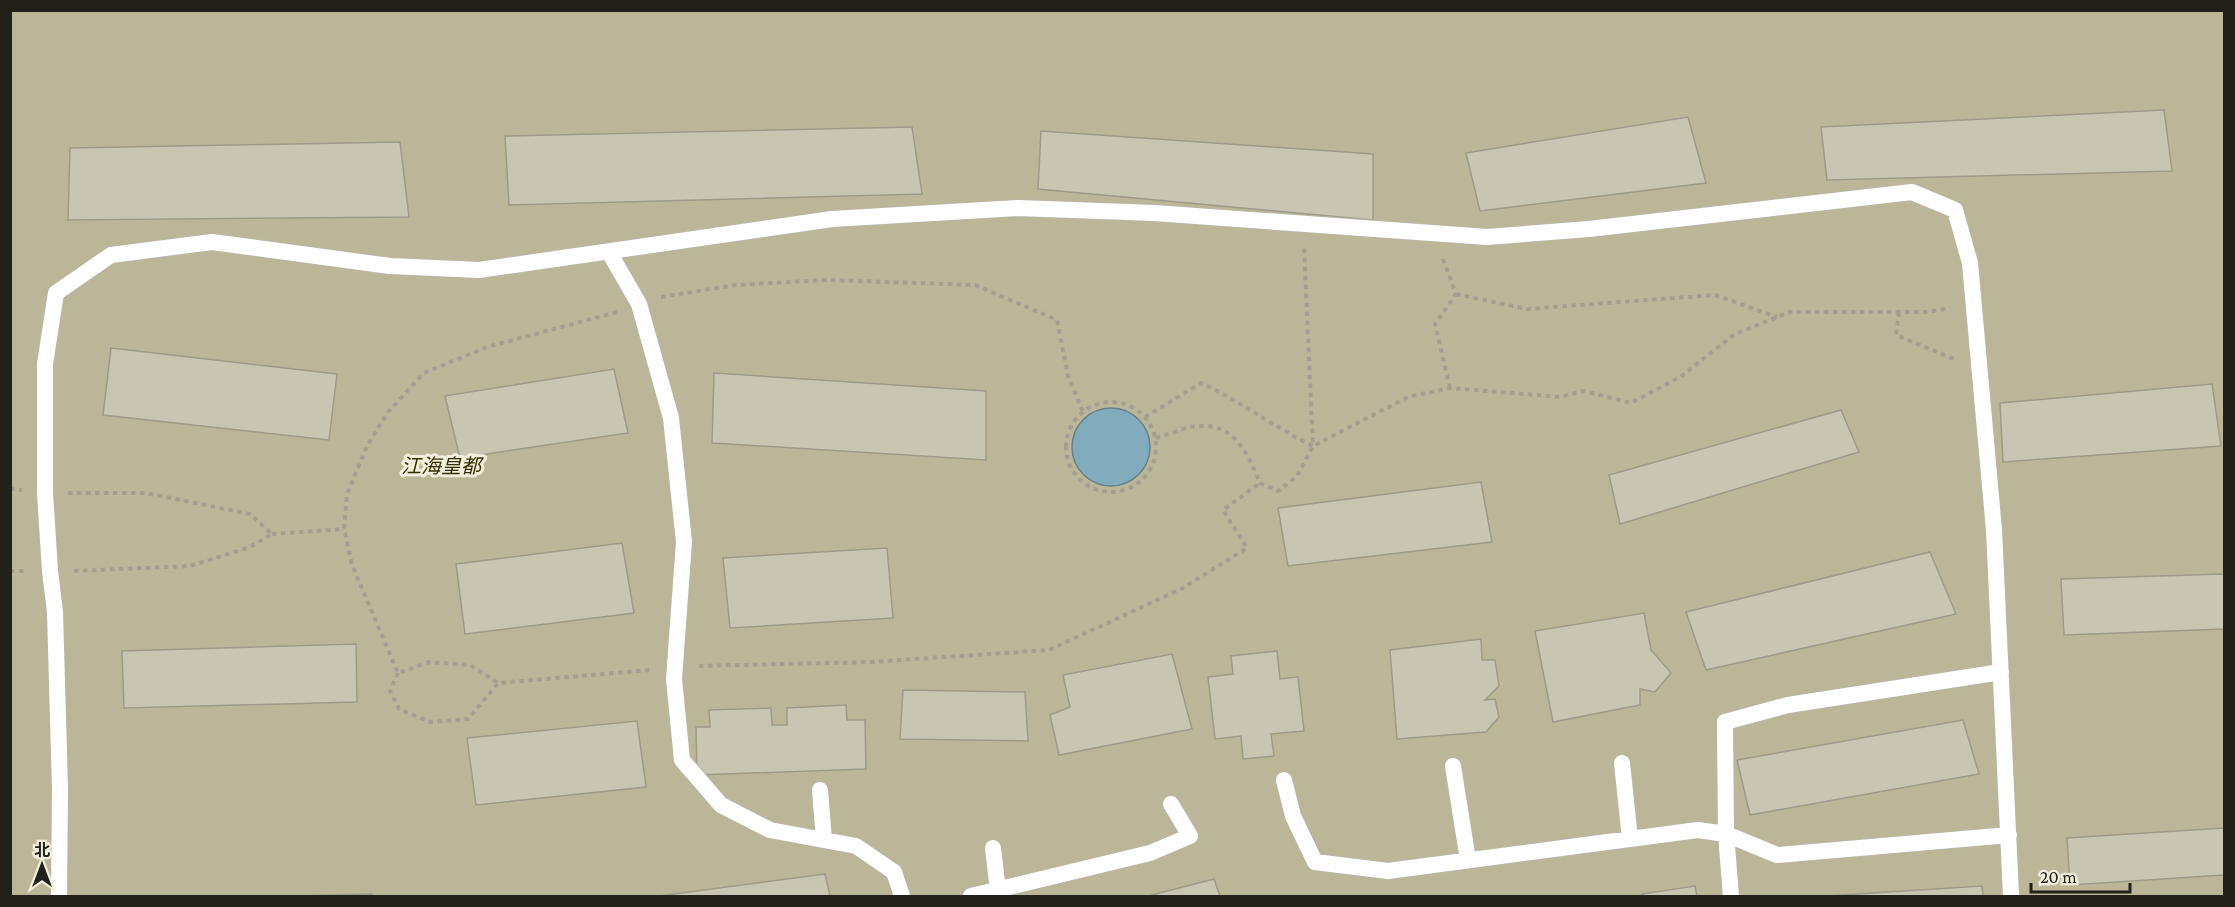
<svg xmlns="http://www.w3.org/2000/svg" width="2235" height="907" font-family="'Crimson Pro','Noto Sans SC',serif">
  <rect width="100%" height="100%" fill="#e5e2d0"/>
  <path fill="#bbb697" d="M10,11H2224V896H11Z"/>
  <path fill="#82acbd" stroke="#65828c" stroke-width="1.5" d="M1072 447a39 39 0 1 1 78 0a39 39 0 1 1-78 0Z"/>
  <path fill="#c8c5b3" stroke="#9d9a89" stroke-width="1.5" d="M2164,110L2172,171L1827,180L1821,127Z
    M1688,117L1706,183L1480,211L1466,153Z
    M912,127L922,194L509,205L505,136Z
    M1041,131L1373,154V220L1038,189Z
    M400,142L409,217L68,220L70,148Z
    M111,348L337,374L329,440L103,415Z
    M614,369L628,433L460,458L445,396Z
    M714,373L986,391V460L712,443Z
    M2212,384L2221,446L2003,462L2000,403Z
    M1841,410L1859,452L1620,524L1609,475Z
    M1481,482L1492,542L1288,566L1278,508Z
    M622,543L634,613L465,634L456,564Z
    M887,548L893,618L730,628L723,558Z
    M1930,552L1956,614L1706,670L1686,612Z
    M2224,574V629L2064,635L2061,579Z
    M1644,613L1651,650L1671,673L1655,692L1640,689V705L1553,722L1535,631Z
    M1481,639L1482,660H1495L1499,686L1485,700L1495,699L1499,717L1486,732L1397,739L1390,650Z
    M356,644L357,702L124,708L122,651Z
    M1277,651L1280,679L1298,677L1304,731L1271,734L1274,756L1243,759L1241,736L1215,739L1208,677L1233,674L1231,656Z
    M1172,654L1192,729L1059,755L1050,715L1070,707L1063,675Z
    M903,690L1025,692L1028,741L900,739Z
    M846,705L847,720H865L866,769L697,775L696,727H710L709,710L771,708L772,725H787V708Z
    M1963,720L1979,774L1750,815L1737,760Z
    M637,721L646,787L476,805L467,738Z
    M2224,828V875L2070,885L2067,838Z
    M825,874L830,896H659Z
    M1214,879L1220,896H1148Z
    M1695,886L1697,896H1643L1642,894Z
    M1982,886L1983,896H1826Z
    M372,894V896H290Z"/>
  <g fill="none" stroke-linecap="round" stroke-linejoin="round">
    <defs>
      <path id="lane" d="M609,252L639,304L671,418L684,542L674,679L682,760L721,805L770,830L856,846L894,872L902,896
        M2001,672L1788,705L1725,722L1726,834L1777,855L2009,835
        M1622,763L1630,839
        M1453,766L1468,860
        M1284,780L1293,816L1315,862L1388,871L1698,830L1726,834L1731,896
        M820,790L824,840
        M993,848L998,891
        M59,896L60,789L55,612L50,571L45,493V364L56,293L111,255L212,242L390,266L479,270L832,219L1018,208L1154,213L1487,237L1589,229L1912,192L1955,210L1970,263L1994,530L2011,896
        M971,896L1150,853L1190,836L1171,804"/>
    </defs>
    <use href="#lane" stroke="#bab7a6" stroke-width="18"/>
    <path stroke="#a29f91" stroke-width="4" stroke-dasharray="4.5 4.5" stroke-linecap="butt" d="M1443,259L1456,294L1435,324L1450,388
      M1456,294L1527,309L1715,295L1777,317
      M661,297L736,285L828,280L975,285L1057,320L1068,376L1083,412
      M617,312L487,347L424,373L388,412L368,444L347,494L344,529L352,565L398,673L429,662L470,665L498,683L650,670
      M1899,312L1896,335L1954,359
      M1066 447a45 45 0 1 1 90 0a45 45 0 1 1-90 0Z
      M1145,417L1201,383C1240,401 1274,427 1313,446L1304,248
      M1156,438C1170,434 1186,426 1201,426C1235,424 1249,456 1260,483L1278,491L1297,476L1313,446L1408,397L1450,388L1561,397L1584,391L1631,403L1680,377L1735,334L1790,312H1927L1950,308
      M10,489L22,490
      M68,493H146L250,514L272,534L250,547L190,566L74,571
      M272,534L344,529
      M10,571H27
      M699,666L871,662L1049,650L1183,588L1247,548L1223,510L1260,483
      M398,673L390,691L399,709L430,722L468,719L498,683"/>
    <use href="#lane" stroke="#fff" stroke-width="16"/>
  </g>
  <g text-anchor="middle" stroke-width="6" stroke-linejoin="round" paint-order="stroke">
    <g font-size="20" font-style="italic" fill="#362e00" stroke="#f2efdd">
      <text x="441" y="473">江海皇都</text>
    </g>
  </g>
  <rect width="2235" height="907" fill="none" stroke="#212019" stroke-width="24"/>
  <g transform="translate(42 865)" stroke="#f2efdd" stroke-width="4.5" paint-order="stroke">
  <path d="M0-4.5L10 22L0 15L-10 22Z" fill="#212019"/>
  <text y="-9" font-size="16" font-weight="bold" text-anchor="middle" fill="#212019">北</text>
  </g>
  <path d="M2031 883v9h99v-9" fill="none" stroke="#212019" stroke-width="3"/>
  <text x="2040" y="883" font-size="18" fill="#212019" stroke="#f2efdd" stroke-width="4.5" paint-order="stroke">20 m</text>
</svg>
